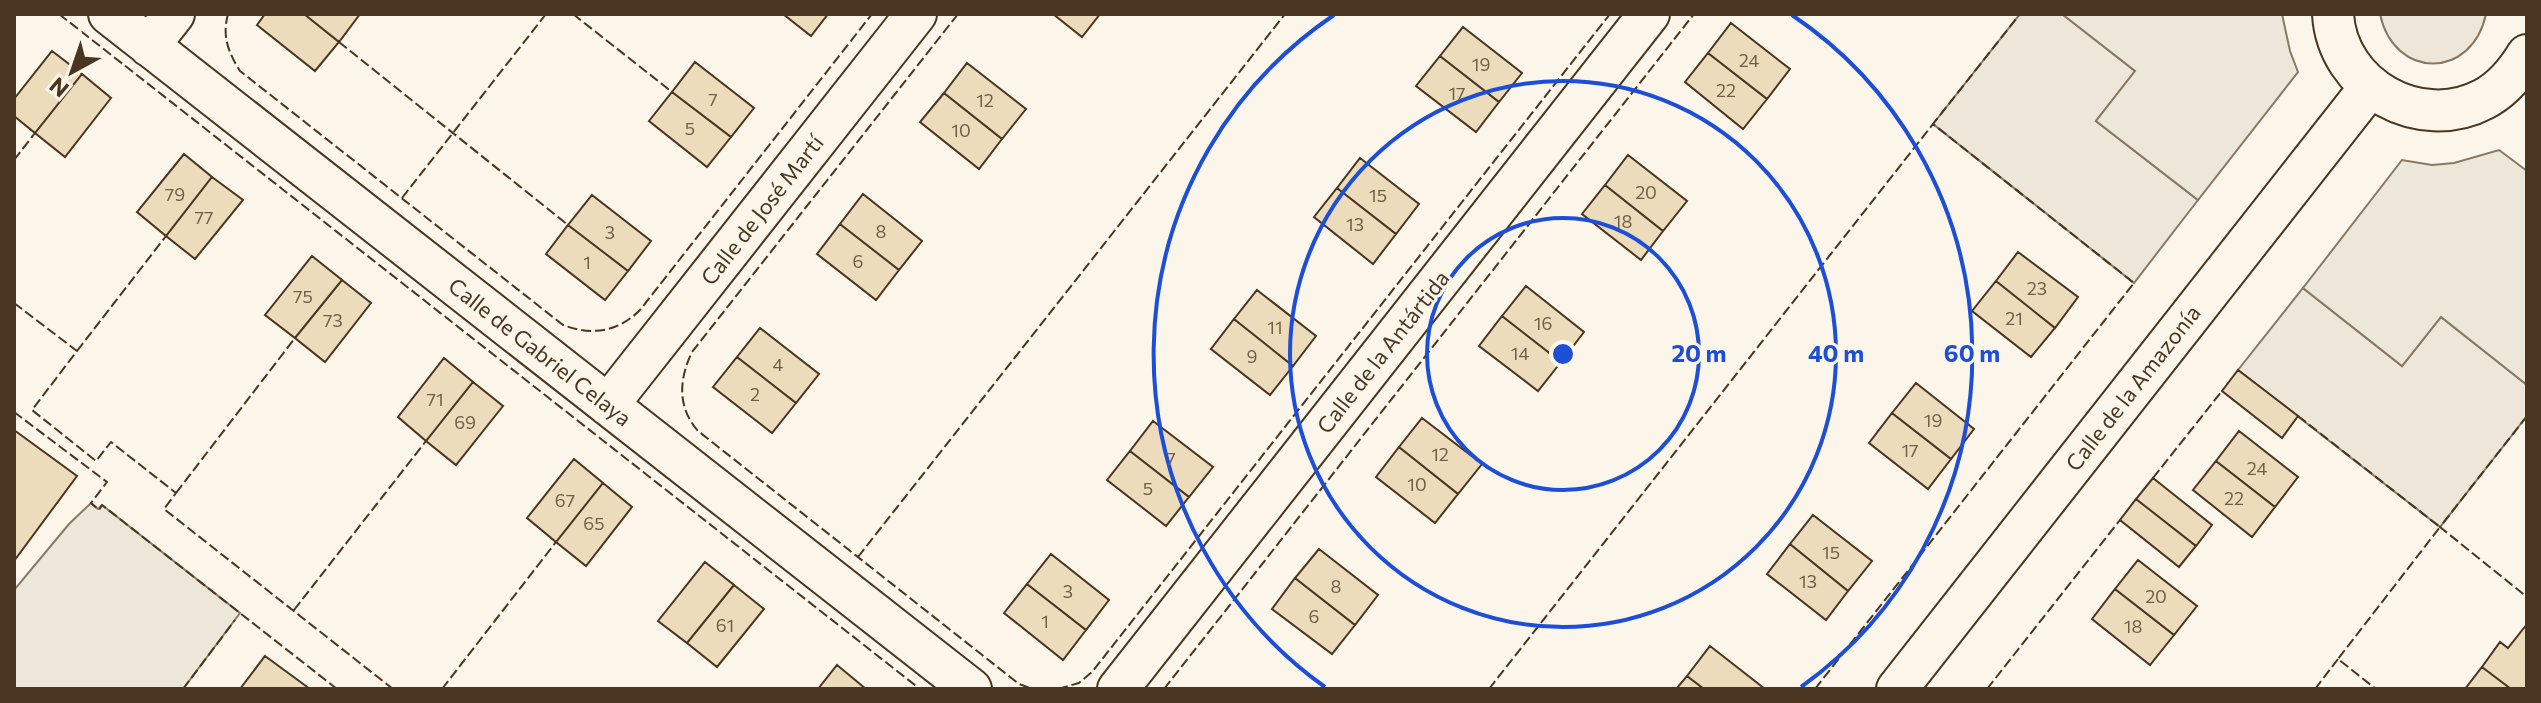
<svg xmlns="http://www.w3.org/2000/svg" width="2541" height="703" font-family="Commissioner,sans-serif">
  <rect width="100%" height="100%" fill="#fbf6e9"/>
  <path fill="#ede6d9" stroke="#887966" stroke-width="2" d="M2020,14H2062L2135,71L2096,121L2198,200L2134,283L1933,124Z
    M2380,14H2486C2472,80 2394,80 2380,14Z
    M2303,288L2402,366L2441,317L2527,385V416L2440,527L2238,370Z"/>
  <path fill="#ede7d9" stroke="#887966" stroke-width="2" d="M2062,14H2282L2290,51L2298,72L2198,200L2096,121L2135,71Z
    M2499,150L2527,171V385L2441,317L2402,366L2303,288L2402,160L2432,165L2454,163Z
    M91,503L98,509L102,505L240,613L183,689H14V590L69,524Z"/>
  <path fill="#ecdcbc" stroke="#4a3520" stroke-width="2" d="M265,14H304L339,42L315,71L257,25Z
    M304,14H360L339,42Z
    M783,14H828L811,36Z
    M1053,14H1100L1082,37Z
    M1731,23L1790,69L1767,99L1708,53Z
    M1463,27L1522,73L1499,102L1440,56Z
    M52,51L82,74L35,133L14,116V99Z
    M1708,53L1767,99L1743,129L1685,82Z
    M1440,56L1499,102L1476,132L1416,86Z
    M695,62L754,108L731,137L672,92Z
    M967,63L1026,109L1002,139L944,93Z
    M82,74L111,98L65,157L35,133Z
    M672,92L731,137L707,167L649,121Z
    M944,93L1002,139L979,169L920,122Z
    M184,154L212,177L166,236L137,212Z
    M1628,155L1687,201L1663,231L1605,185Z
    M1360,158L1419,204L1396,234L1337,188Z
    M212,177L243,200L195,259L166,236Z
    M1605,185L1663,231L1641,260L1582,214Z
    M1337,188L1396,234L1373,264L1314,217Z
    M863,194L922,241L899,270L840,224Z
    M592,195L651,241L628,271L568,225Z
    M840,224L899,270L876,300L817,254Z
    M568,225L628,271L605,300L546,254Z
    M2018,252L2078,297L2055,328L1996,281Z
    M312,256L342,280L295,338L265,315Z
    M342,280L371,303L325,362L295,338Z
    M1996,281L2055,328L2031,357L1972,311Z
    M1526,286L1584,332L1561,362L1502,316Z
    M1257,290L1316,336L1293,366L1234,319Z
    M1502,316L1561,362L1538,391L1479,346Z
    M1234,319L1293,366L1270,395L1211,349Z
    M760,328L819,374L796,403L737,357Z
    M737,357L796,403L772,433L713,387Z
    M444,358L473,382L426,441L398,417Z
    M2238,370L2298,416L2282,438L2222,391Z
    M473,382L503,406L456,465L426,441Z
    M1916,383L1974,429L1951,459L1892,413Z
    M1892,413L1951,459L1928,489L1869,443Z
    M1422,418L1482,464L1458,494L1399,447Z
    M1153,421L1213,467L1189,497L1130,451Z
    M14,430L77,476L14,561Z
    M2239,431L2298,477L2275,507L2216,461Z
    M1399,447L1458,494L1435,523L1376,477Z
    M1130,451L1189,497L1166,526L1107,480Z
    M574,459L603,483L556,542L527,518Z
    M2216,461L2275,507L2252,537L2193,490Z
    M2153,478L2212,525L2196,546L2136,499Z
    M603,483L632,507L586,566L556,542Z
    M2136,499L2196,546L2179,567L2120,520Z
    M1813,515L1872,561L1848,591L1790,544Z
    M1790,544L1848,591L1826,620L1767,574Z
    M1319,549L1378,595L1355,625L1295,578Z
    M1051,554L1109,600L1086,630L1027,584Z
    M2138,560L2197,606L2174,635L2115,589Z
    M705,562L734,585L687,643L658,621Z
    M1295,578L1355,625L1332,654L1272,609Z
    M1027,584L1086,630L1063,660L1004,613Z
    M734,585L764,609L717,667L687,643Z
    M2115,589L2174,635L2150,665L2092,619Z
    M2527,624V689H2511L2482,667L2500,642L2508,648Z
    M1710,646L1765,689H1704L1687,676Z
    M265,656L310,689H240Z
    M837,665L866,689H818Z
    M2482,667L2511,689H2465Z
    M1687,676L1704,689H1676Z"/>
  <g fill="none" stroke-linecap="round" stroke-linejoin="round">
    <defs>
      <path id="minor" d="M109,14L971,689
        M2333,14C2337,87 2420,133 2484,99C2503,89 2516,73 2527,55
        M149,46L174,14
        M608,405L916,14
        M1118,689L1649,14
        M1897,689L2370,87"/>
    </defs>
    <use href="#minor" stroke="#4a3520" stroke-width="44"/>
    <use href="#minor" stroke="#fbf6e9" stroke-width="40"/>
    <path stroke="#4a3520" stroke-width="2" stroke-dasharray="10 4" stroke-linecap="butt" d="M59,14L920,689
      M228,14C222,36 228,52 240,71L563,325C592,336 618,332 640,310L872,14
      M573,14L672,92
      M958,14L692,352C679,379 677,407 698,431L1019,684L1033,689
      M339,42L568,225
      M14,160L35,133
      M402,198L546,14
      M14,303L77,351L32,410L96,461L111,442L176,493L164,509L393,689
      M77,351L166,236
      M14,412L107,482L91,503L99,510L102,505L337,689
      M2298,416L2440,527L2338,659L2376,689
      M2527,416L2440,527L2527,597
      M2153,478L2222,391
      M176,493L295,338
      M858,557L1285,14
      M294,610L426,441
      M183,689L235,620
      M442,689L556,542
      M1058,689L1079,683L1092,672L1610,14
      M1164,689L1694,14
      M1489,689L1933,124
      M1815,689L2134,283L1933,124L2020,14
      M1987,689L2120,520
      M2315,689L2338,659"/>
  </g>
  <g fill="none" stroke="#1d4ed8" stroke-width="4">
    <circle cx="1563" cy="354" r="136"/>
    <circle cx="1563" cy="354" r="273"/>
    <path d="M1325 687A409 409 0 0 1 1334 15M1792 15A409 409 0 0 1 1801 687"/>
  </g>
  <g text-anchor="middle" stroke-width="6" stroke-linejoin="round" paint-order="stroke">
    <g font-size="18" fill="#725f47">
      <text x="1749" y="67">24</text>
      <text x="1481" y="71">19</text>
      <text x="1726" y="97">22</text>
      <text x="1457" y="100">17</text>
      <text x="713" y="106">7</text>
      <text x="985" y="107">12</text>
      <text x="690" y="135">5</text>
      <text x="961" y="137">10</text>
      <text x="1646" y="199">20</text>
      <text x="175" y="201">79</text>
      <text x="1378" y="202">15</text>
      <text x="204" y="224">77</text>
      <text x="1623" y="228">18</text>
      <text x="1355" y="231">13</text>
      <text x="881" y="238">8</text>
      <text x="610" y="239">3</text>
      <text x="858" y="268">6</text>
      <text x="587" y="269">1</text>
      <text x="2037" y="295">23</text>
      <text x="303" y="303">75</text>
      <text x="2014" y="325">21</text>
      <text x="333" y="327">73</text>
      <text x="1543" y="330">16</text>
      <text x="1275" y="334">11</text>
      <text x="1520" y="360">14</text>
      <text x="1252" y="363">9</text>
      <text x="778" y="371">4</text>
      <text x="755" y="401">2</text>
      <text x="435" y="406">71</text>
      <text x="1933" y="427">19</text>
      <text x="465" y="429">69</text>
      <text x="1910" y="457">17</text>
      <text x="1440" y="461">12</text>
      <text x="1171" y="465">7</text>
      <text x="2257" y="475">24</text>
      <text x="1417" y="491">10</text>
      <text x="1148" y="495">5</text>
      <text x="2234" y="505">22</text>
      <text x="565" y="507">67</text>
      <text x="594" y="530">65</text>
      <text x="1831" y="559">15</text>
      <text x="1808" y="588">13</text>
      <text x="1336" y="593">8</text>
      <text x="1068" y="598">3</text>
      <text x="2156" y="603">20</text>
      <text x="1314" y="623">6</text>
      <text x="1045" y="628">1</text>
      <text x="725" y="632">61</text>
      <text x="2133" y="633">18</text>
    </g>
    <g font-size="22" fill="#4a3520" stroke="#fbf6e9">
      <text transform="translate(762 210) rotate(-52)" y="8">Calle de José Martí</text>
      <text transform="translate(540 352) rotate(38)" y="8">Calle de Gabriel Celaya</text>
      <text transform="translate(1383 352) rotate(-52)" y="8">Calle de la Antártida</text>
      <text transform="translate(2133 388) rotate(-52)" y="8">Calle de la Amazonía</text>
    </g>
  </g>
  <circle cx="1563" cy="354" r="12" fill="#1d4ed8" stroke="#fbf6e9" stroke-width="4"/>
  <g font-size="24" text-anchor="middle" font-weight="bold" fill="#1d4ed8" stroke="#fbf6e9" stroke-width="6" stroke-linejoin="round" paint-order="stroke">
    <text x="1699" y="362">20 m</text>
    <text x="1836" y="362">40 m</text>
    <text x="1972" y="362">60 m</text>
  </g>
  <rect width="2541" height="703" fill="none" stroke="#4a3520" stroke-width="32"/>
  <g transform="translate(72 72) rotate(220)" stroke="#fbf6e9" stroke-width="6" paint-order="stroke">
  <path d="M0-6L14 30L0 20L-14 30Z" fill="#4a3520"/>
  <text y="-12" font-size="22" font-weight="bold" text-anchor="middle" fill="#4a3520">N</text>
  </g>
</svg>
